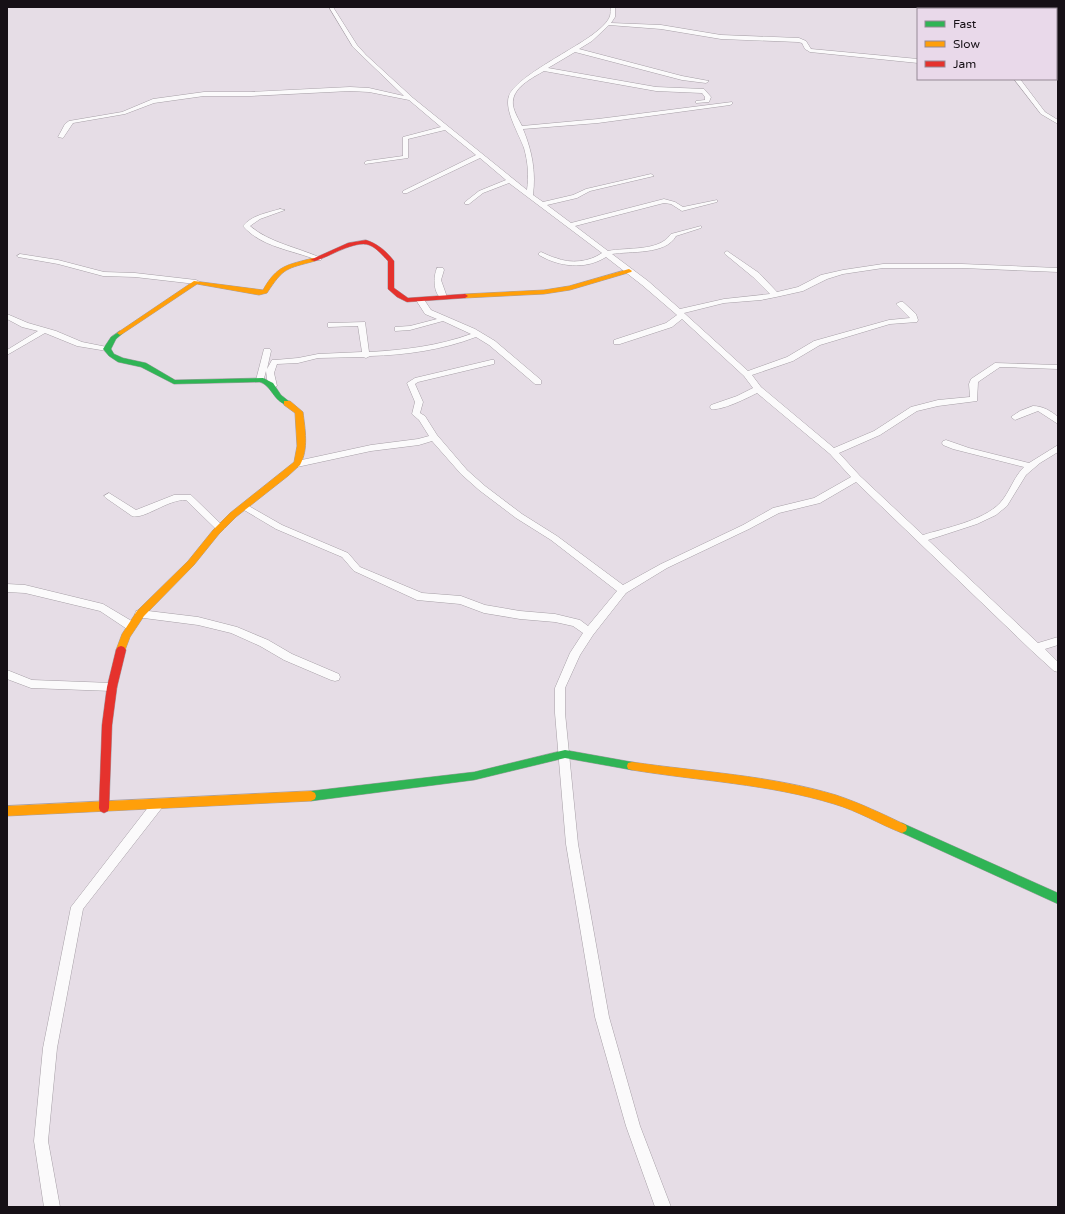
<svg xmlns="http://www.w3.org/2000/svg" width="1065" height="1214" font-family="'Varela Round',sans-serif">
  <rect width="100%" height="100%" fill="#e6dde6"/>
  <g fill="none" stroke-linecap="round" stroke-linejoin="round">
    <defs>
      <path id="street" d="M329,7H333L357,45L366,55L413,98L527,190C529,176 528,162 524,148C519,134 504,110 509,96C515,77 577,48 596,32C601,28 608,22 610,16C611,13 610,10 611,7H615V17L611,23L661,25L721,35L799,38L806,41L811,49L918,59V63L810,52L805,49L802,43L798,42L721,39L661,29L609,25L592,41L579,49L682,76L709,81L706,83L682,80L575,52L548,68L656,87L704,89L711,97L709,102L696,103V101L705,100V97L702,93L656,91L544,71C532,78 511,88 513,105C514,112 519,120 522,126L598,119L732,102V104L730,105L598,123L523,129C532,151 536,171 533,195L543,202L573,195L586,189L651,174L654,176L590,191L577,198L547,205L571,223L664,199L675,202L683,207L717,200V202L682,211L671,204L664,203L575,226L608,251C627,247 659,252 671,234L701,226V228L676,236C666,255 630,251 612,254L648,281L680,309L724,299L770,294L753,277L725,254L724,253L727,251L759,273L777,292L798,287L821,275L843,270L883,264H962L1058,268V272L962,268H883L843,274L827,279L803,291L776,297L761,300L724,303L684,313L748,371L787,357L814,341L889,320L910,318L896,304L900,302H903L916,314L918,320L917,322L890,324L820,345L793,361L752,375L761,387L834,448L874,431L911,407L938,400L970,397L969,384L971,379L995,363L1058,365V369L1000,367L978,382L977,401L938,406L917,411L880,435L839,453L860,476L923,535C945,528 983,521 1000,503C1010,492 1013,478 1024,467L953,449L943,445L942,443L943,441L946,440L969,448L1029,463L1058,445V452L1040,463L1026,475L1007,506L996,515L977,524L928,540L1038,643L1058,637V645L1045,649L1058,662V672L1054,671L1032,651L856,482L820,503L779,513L749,529L667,568L626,593L593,635L580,655L565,688V713L578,844L609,1017L640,1126L671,1207H655L626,1126L595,1017L566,844L555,713V688L570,653L583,633L573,626L555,622L520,619L484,613L460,604L417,600L354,571L342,557L276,529L239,507L241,505H247L282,525L348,553L360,567L422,593L461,596L485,605L520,611L555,614L580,620L588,626L617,591L551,540L516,518L479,490L461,474L432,441L419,445L371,451L297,467L293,464L297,461L371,445L418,439L429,436L419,420L412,414L415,402L407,383L415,378L491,360H494V364L418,382L415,384L423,402L420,413L425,416L437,435L467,470L485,486L522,514L557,536L623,585L661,564L743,525L773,508L814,498L851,477L830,454L757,393C747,398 722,411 711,409L710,407L711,405L737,396L753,388L744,376L682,319L672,327L620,344H614V340L666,323L677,315L642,285L606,257C586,270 559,267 539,255V253L541,252C546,254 551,257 556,258C571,264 589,262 602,253L509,183L483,193L469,204H465V202L479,191L506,180L480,158L407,193H403V191L476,155L445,130L408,139V158L365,164V162L367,161L403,156V137L441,127L409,100L369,92L350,91L251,96H204L154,103L125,114L73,123L63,138L58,137L65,124L69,121L122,112L153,99L204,92H251L350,87L369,88L404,96L353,47Z
        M1056,37L1058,38V42L1056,41Z
        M1056,69H1058V73H1056Z
        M1014,79H1020L1045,112L1058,120V124L1041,114Z
        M280,209L285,210L260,219L250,226C270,243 297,247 321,258V260H317C292,250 261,247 243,226C252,215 267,213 280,209Z
        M20,254L58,260L104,272L135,273L196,280L200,282L196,284L135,277L103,276L58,264L18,257L17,256Z
        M437,268H443L444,270L441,280L447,297L443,299C433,295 433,277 437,268Z
        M417,298H423L431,310L475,329L495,341L541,380V384H535L489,345L476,337C442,350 406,355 370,356L366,358L363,357L318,358L298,363L277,364L274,373L277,386L273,388H270L267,379L266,371L263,382H260L256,380L264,349H270L271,351L267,369L272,360H275L298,358L318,354L362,352L358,326L328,327V323H331L365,322L369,352C404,350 438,346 471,334L443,321L410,330L395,331V327L410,326L437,319L425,314L416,300Z
        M7,314L28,323L56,331L82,342L107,347L111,349L107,351L77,346L45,333L7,355V350L38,331L22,327L7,319Z
        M1033,406C1043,406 1051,411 1058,417V424L1038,411L1015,420L1011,417L1020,411Z
        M109,493L136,510L174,495H191L225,528L220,531L217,530L186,500C168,499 144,520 132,516L106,498L104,496Z
        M7,584L25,585L103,604L135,623L136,626L135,629H127L100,611L25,593L7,592Z
        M140,610L198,617L237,627L268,640L292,654L339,674L340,677L339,680L335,681L331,680L284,660L260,646L231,633L198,625L136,617L135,614L136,611Z
        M7,670L32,680L112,683L116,684L117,687L116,690L112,691L31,688L7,679Z
        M157,800L161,801L163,805L161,809L83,909L57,1048L48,1141L60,1207H44L34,1141L43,1048L71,907L153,801Z"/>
      <path id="fast" d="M120,331L123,333L116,339L111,349L114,354L123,358L146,363L175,380L263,378L273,383L281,395L291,403L287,405C273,401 272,386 260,382L174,384L141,367L118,362L109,356L103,349L111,337Z
        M565,750L632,762L636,763L637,766L636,769L632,770L565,758L474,780L311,801L307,799L306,796L307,793L311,791L474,772Z
        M902,823L1058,893V904L898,831L897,828L898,825Z"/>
      <path id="slow" d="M313,258L315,259V261C286,269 284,267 267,293L259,295L197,284L122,334L120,335L117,333L194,281L263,290C277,265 287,265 313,258Z
        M629,269L632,271L631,272L570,290L544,294L465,298L462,296L465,294L544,290L569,286Z
        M284,401H290L303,412C305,429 309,449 300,465L288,476L236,517L219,534L194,565L144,616L130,637L124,653H118L116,650L122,634L137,611L188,561L213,530L230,513L294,462L297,446L295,413L284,405Z
        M632,762C700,772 770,775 836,795C860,803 883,814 906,825L907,828L906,831L902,833C879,824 858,811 834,804C769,784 699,781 632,770L628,769L627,766L628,763Z
        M311,791L315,793L316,796L315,799L311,801L7,816V806Z"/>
      <path id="jam" d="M366,240C378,244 386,251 394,261V288L408,298L465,294L468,296L465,298L407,302L397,297L388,289V261C382,255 377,248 369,245C355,240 329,257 315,261L310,260L348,243Z
        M121,646L124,647L126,650L117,687L112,725L109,808L108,811L104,813L100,811L99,808L102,725L107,687L116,650L118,647Z"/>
    </defs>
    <use href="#street" stroke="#a69fa6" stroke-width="1"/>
    <use href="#fast" stroke="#a69fa6" stroke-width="1"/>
    <use href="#slow" stroke="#a69fa6" stroke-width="1"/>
    <use href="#jam" stroke="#a69fa6" stroke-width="1"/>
    <use href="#street" fill="#fbfafb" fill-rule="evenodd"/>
    <use href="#fast" fill="#30b455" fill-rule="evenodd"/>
    <use href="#slow" fill="#ff9f0a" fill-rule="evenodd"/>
    <use href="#jam" fill="#e5322d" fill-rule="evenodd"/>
  </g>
  <rect width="1065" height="1214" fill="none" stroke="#161016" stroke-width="16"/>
  <rect x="917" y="8" width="140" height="72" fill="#e9d9ea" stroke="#958995"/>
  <rect x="925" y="21" width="20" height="6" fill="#30b455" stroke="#958995"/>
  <text x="953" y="28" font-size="12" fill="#161016">Fast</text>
  <rect x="925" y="41" width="20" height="6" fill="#ff9f0a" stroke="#958995"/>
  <text x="953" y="48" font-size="12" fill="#161016">Slow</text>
  <rect x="925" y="61" width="20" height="6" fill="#e5322d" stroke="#958995"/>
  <text x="953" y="68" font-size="12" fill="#161016">Jam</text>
</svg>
